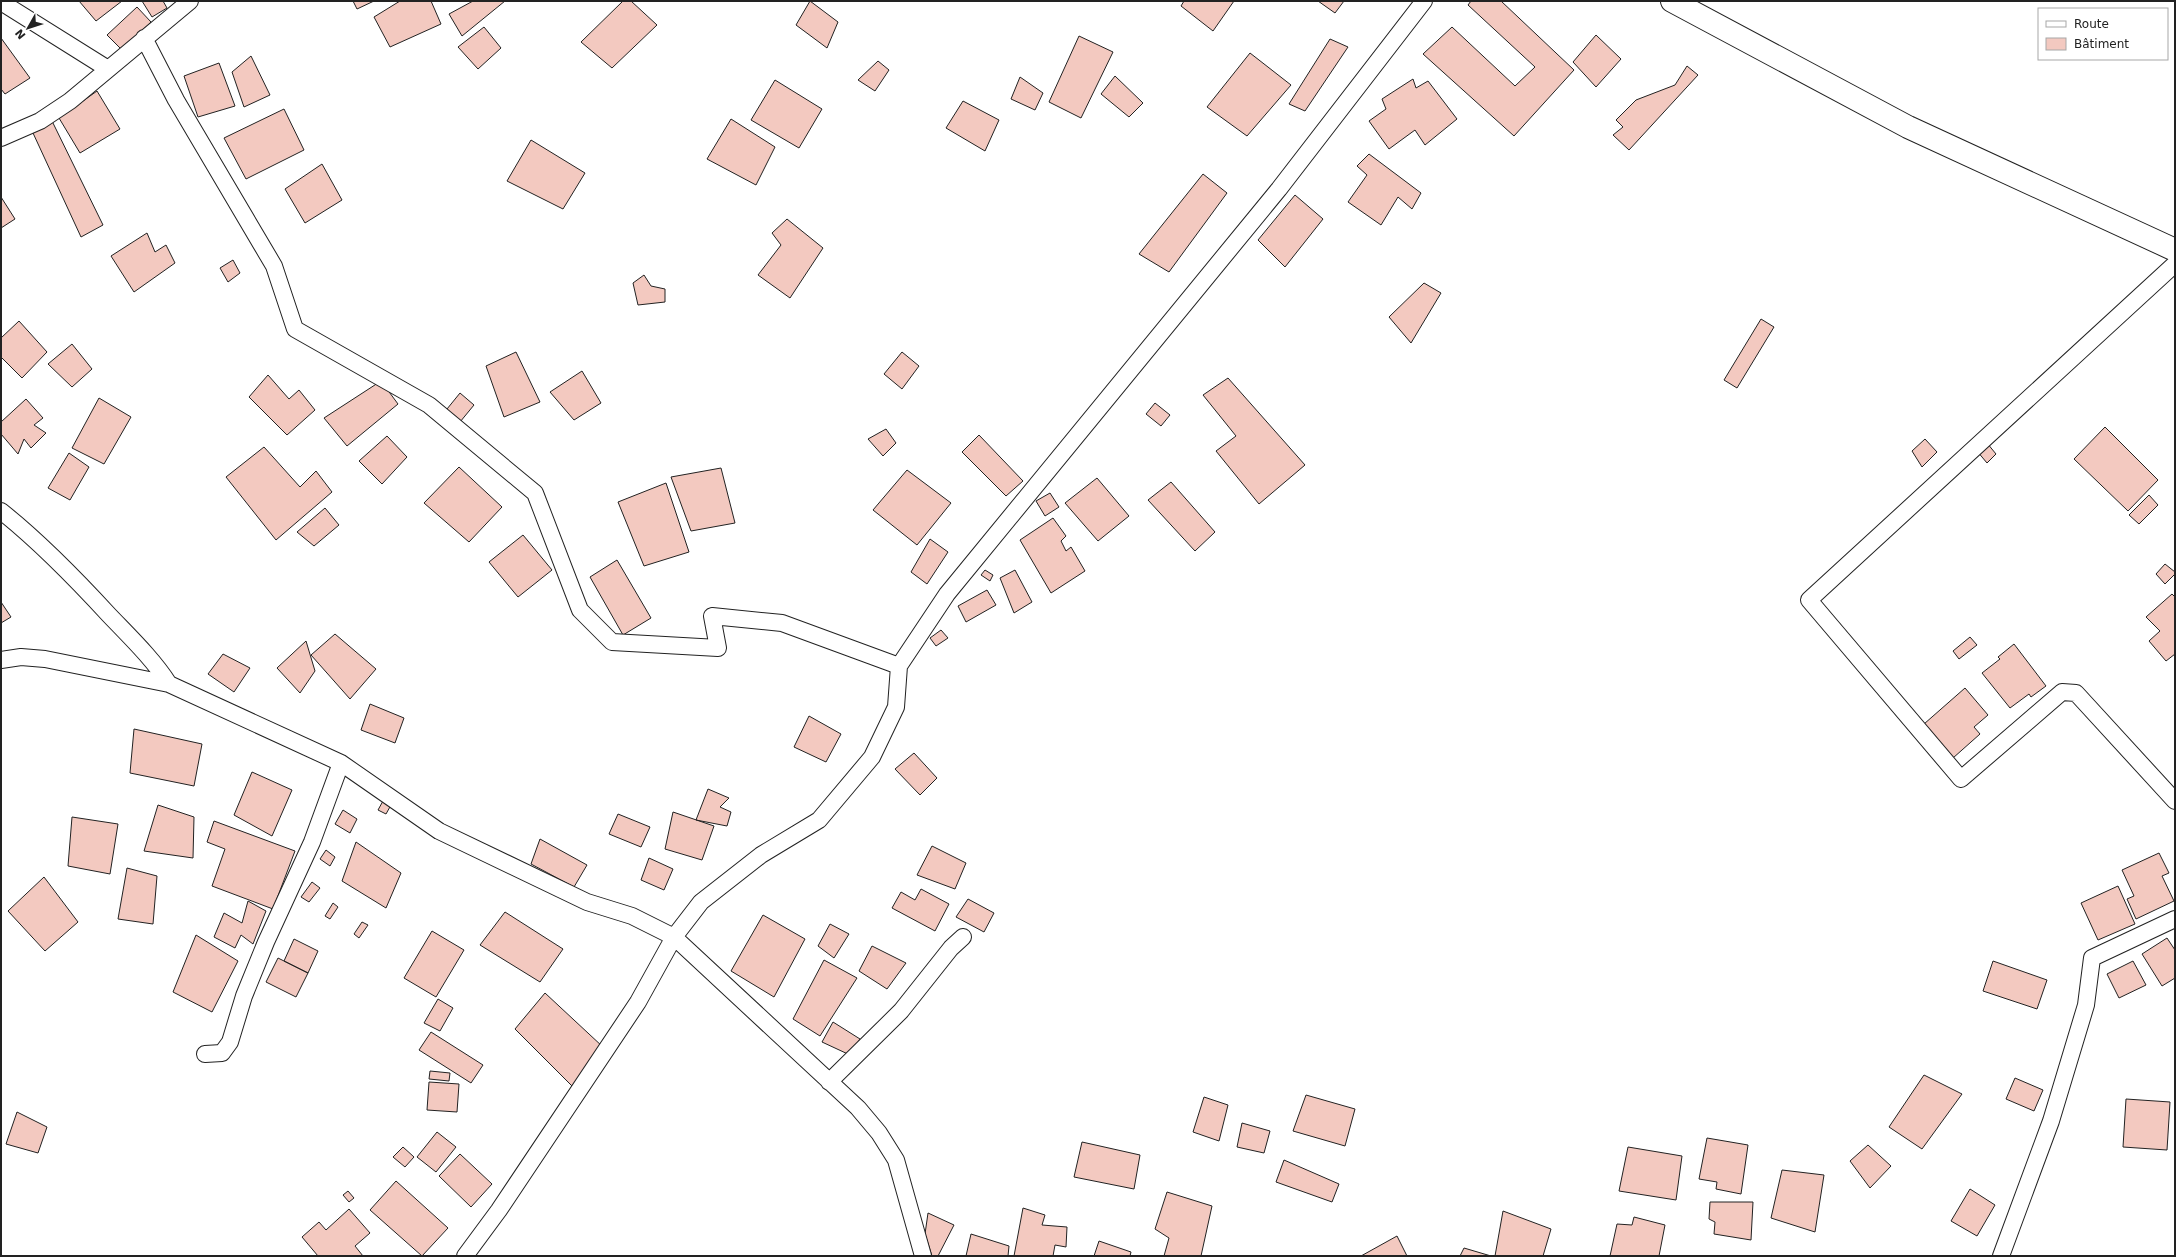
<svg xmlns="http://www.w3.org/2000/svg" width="2176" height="1257" font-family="'DejaVu Sans',sans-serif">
  <rect width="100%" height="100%" fill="#fff"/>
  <path fill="#f3c9c0" stroke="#222" d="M79,1H122L96,21Z
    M142,1H163L167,8L152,17Z
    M353,1H374L357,9Z
    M400,1H431L441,24L390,47L374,17Z
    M473,1H505L462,36L449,14Z
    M623,1H631L657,25L612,68L581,42Z
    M810,1L838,22L827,48L796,25Z
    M1184,1H1234L1213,31L1181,6Z
    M1318,1H1344L1335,13Z
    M1471,1H1501L1574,70L1514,136L1423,54L1452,27L1515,86L1535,67L1468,5Z
    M137,7L151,22L122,50L107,35Z
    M484,27L501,48L478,69L458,47Z
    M1596,35L1621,59L1596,87L1573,62Z
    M1079,36L1113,52L1081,118L1049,102Z
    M1,38L30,78L5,94L1,89Z
    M1330,39L1348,47L1305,111L1289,104Z
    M1250,53L1291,85L1247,136L1207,107Z
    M251,56L270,95L244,107L232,72Z
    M878,61L889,70L875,91L858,80Z
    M219,63L235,106L198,117L184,76Z
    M1687,66L1698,75L1629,150L1613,135L1623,127L1616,120L1636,100L1675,85Z
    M1115,76L1143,103L1129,117L1101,94Z
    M1020,77L1043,93L1035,110L1011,99Z
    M1413,79L1416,88L1428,81L1457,119L1425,145L1415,130L1389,149L1369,121L1386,109L1382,99Z
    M775,80L822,109L799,148L751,120Z
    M97,91L120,129L80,153L59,118Z
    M963,101L999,120L985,151L946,128Z
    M284,109L304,150L246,179L224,138Z
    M731,119L775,147L756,185L707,159Z
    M52,121L103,225L81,237L33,133Z
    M531,140L585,173L563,209L507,181Z
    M1369,154L1421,193L1412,209L1398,197L1381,225L1348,202L1367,175L1357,166Z
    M322,164L342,200L305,223L285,189Z
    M1203,174L1227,193L1169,272L1139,254Z
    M1295,195L1323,219L1285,267L1258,240Z
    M1,197L15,219L1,228Z
    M787,219L823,248L790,298L758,275L781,245L772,233Z
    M147,233L155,252L166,245L175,263L134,292L111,256Z
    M233,260L240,273L228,282L220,268Z
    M644,275L651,286L665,289V302L638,305L633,283Z
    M1424,283L1441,293L1411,343L1389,317Z
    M1761,319L1774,327L1737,388L1724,380Z
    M19,321L47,352L22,378L1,357V338Z
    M72,344L92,369L72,387L48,364Z
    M516,352L540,402L504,417L486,366Z
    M902,352L919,366L902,389L884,374Z
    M582,371L601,403L574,420L550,392Z
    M268,375L289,399L299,390L315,410L287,435L249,397Z
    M1228,378L1305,465L1259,504L1216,451L1236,436L1203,395Z
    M381,381L398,404L347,446L324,418Z
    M460,393L474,405L460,422L447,409Z
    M99,398L131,417L104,464L72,448Z
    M26,399L43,418L34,425L46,433L31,448L24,439L18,454L1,434V422Z
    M1155,403L1170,415L1161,426L1146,414Z
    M2105,427L2158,480L2128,511L2074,459Z
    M886,429L896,443L883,456L868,439Z
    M979,435L1023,481L1006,496L962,452Z
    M387,436L407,457L382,484L359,461Z
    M1925,439L1937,452L1922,467L1912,451Z
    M1987,443L1996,454L1987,463L1977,451Z
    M264,447L300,487L316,471L332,492L276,540L226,477Z
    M69,453L89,467L70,500L48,488Z
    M459,467L502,507L469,542L424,503Z
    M721,468L735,523L691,531L671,477Z
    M907,470L951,503L917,545L873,510Z
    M1097,478L1129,516L1098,541L1065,503Z
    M1171,482L1215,532L1195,551L1148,500Z
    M666,483L689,552L644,566L618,502Z
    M1050,493L1059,507L1045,516L1036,501Z
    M2149,495L2158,505L2139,524L2129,515Z
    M325,508L339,525L314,546L297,532Z
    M1053,518L1066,536L1061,541L1066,551L1071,547L1085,571L1051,593L1020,540Z
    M523,535L552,570L518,597L489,562Z
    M930,539L948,552L927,584L911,572Z
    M617,560L651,618L623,635L590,577Z
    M2165,564L2175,572V574L2165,584L2156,574Z
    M985,570L993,575L990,581L981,575Z
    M1015,570L1032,602L1014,613L1000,578Z
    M987,590L996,605L966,622L958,606Z
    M2172,594L2175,597V654L2166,661L2149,641L2160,631L2146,617Z
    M1,602L11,617L1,623Z
    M941,630L948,638L936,646L930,638Z
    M335,634L376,669L350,699L311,655Z
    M1970,637L1977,645L1959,659L1953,651Z
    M306,641L315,671L300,693L277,668Z
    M2014,644L2046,686L2031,697L2029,694L2010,708L1982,673L2000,659L1998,657Z
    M223,654L250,668L234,692L208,674Z
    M1965,688L1988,715L1974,727L1980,734L1953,758L1924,724Z
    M370,704L404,718L395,743L361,730Z
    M809,716L841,734L826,762L794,747Z
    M134,729L202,744L194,786L130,773Z
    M914,753L937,778L920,795L895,769Z
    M252,772L292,790L272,836L234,815Z
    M708,789L729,798L720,807L731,812L727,826L696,820Z
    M383,801L391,805L386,814L378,810Z
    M158,805L194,817L193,858L144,851Z
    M343,810L357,819L350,833L335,824Z
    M673,812L714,826L702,860L665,849Z
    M618,814L650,827L641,847L609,834Z
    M72,817L118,824L110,874L68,866Z
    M214,821L295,851L273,909L212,886L225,849L207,842Z
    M540,839L587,865L574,887L531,864Z
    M356,842L401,873L386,908L342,881Z
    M932,846L966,863L955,889L917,875Z
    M326,850L335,857L330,866L320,859Z
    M2159,853L2169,873L2162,876L2174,901L2136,919L2127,899L2134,896L2122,870Z
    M649,858L673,869L664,890L641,880Z
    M127,868L157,876L153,924L118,919Z
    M44,877L78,922L45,951L8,911Z
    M312,882L320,888L309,902L301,897Z
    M2118,886L2135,924L2098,940L2081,903Z
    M921,889L949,904L935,931L892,908L901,892L915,900Z
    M968,899L994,913L984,932L956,917Z
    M248,901L266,911L253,944L241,935L235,948L214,937L224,913L242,923Z
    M333,903L338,907L330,919L325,916Z
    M505,912L563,949L540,982L480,945Z
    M763,915L805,939L774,997L731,971Z
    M362,922L368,925L359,938L354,934Z
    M830,924L849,934L834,958L818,946Z
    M432,931L464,950L436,997L404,978Z
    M196,935L238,961L212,1012L173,992Z
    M2167,938L2175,950V978L2162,986L2142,954Z
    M294,939L318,951L308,973L284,961Z
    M872,946L906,963L887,989L859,971Z
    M278,958L308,973L296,997L266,982Z
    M824,960L857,978L820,1036L793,1019Z
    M1993,961L2047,980L2037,1009L1983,991Z
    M2133,961L2146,985L2119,998L2107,974Z
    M545,993L603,1047L572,1086L515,1029Z
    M438,999L453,1008L440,1031L424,1023Z
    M833,1022L860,1039L850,1055L822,1042Z
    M431,1032L483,1065L471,1083L419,1050Z
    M430,1071L450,1073L449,1081L429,1079Z
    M1924,1075L1962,1094L1922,1149L1889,1127Z
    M2015,1078L2043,1090L2034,1111L2006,1099Z
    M429,1082L459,1084L457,1112L427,1110Z
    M1306,1095L1355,1109L1345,1146L1293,1131Z
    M1204,1097L1228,1105L1219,1141L1193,1132Z
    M2126,1099L2170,1102L2167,1150L2123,1147Z
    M17,1112L47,1127L38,1153L6,1144Z
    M1242,1123L1270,1131L1264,1153L1237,1147Z
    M437,1132L456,1147L436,1172L417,1157Z
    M1707,1138L1748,1145L1741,1194L1716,1189L1717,1182L1699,1179Z
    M1082,1142L1140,1155L1134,1189L1074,1177Z
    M1868,1145L1891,1166L1870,1188L1850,1161Z
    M403,1147L414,1157L405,1167L393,1157Z
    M1628,1147L1682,1156L1676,1200L1619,1191Z
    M460,1154L492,1184L471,1207L439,1176Z
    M1284,1160L1339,1184L1332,1202L1276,1182Z
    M1782,1170L1824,1175L1815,1232L1771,1218Z
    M396,1181L448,1228L422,1256L370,1210Z
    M1970,1189L1995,1205L1977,1236L1951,1221Z
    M348,1191L354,1198L349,1202L343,1195Z
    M1167,1192L1212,1206L1201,1256H1164L1169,1238L1155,1229Z
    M1710,1202H1753L1751,1240L1714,1234L1715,1222L1709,1219Z
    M1023,1208L1045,1215L1042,1225L1067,1227L1066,1247L1055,1245L1053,1256H1014Z
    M349,1209L370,1233L355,1246L363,1256H318L302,1237L319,1222L326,1230Z
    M1503,1211L1551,1229L1543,1256H1495Z
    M928,1213L954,1225L938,1256H932L925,1234Z
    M1634,1217L1665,1225L1659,1256H1610L1617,1224L1632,1225Z
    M971,1234L1009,1246L1008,1256H966Z
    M1397,1236L1407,1256H1361Z
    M1099,1241L1131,1252L1130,1256H1094Z
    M1464,1248L1491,1256H1460Z"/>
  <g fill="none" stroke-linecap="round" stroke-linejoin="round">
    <defs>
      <path id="street" d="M1,2L108,69
        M144,38L176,100L274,266L295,329L429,405L535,493L580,610L612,642L718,648L712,616L782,623L899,666
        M1,138L40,121L70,101L190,1
        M2175,264L1809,600L1961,779L2062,692L2076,693L2175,801
        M1,511C40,542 75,578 109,615C130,637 153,659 169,684
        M1,660L21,657L45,659L169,684L341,763L439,831L587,902L632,916L674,937L701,902L761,855L819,820L872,757L896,707L899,666L947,594L1279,189L1424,1
        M205,1054L222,1053L230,1042L244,996L266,942L312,842L341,763
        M829,1082L901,1011L951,948L963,937
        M465,1256L499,1210L638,1002L674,937L858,1108L879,1133L896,1160L923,1256
        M2001,1256L2051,1121L2086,1005L2092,958L2175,919"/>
      <path id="secondary" d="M1672,1L1908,127L2175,250"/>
    </defs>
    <use href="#street" stroke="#222" stroke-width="18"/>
    <use href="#secondary" stroke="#222" stroke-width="24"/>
    <use href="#street" stroke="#fff" stroke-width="16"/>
    <use href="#secondary" stroke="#fff" stroke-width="22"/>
  </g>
  <rect width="2176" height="1257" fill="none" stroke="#222222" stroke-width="4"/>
  <rect x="2038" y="8" width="130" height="52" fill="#ffffff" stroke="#a7a7a7"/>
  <rect x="2046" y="21" width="20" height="6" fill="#ffffff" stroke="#a7a7a7"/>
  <text x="2074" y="28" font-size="12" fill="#222222">Route</text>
  <rect x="2046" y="38" width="20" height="12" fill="#f3c9c0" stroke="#a7a7a7"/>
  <text x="2074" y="48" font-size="12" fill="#222222">Bâtiment</text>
  <g transform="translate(28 28) rotate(231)" stroke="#ffffff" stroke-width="3" paint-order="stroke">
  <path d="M0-3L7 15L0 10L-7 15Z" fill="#222222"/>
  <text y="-6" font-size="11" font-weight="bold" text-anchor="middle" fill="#222222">N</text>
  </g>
</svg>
